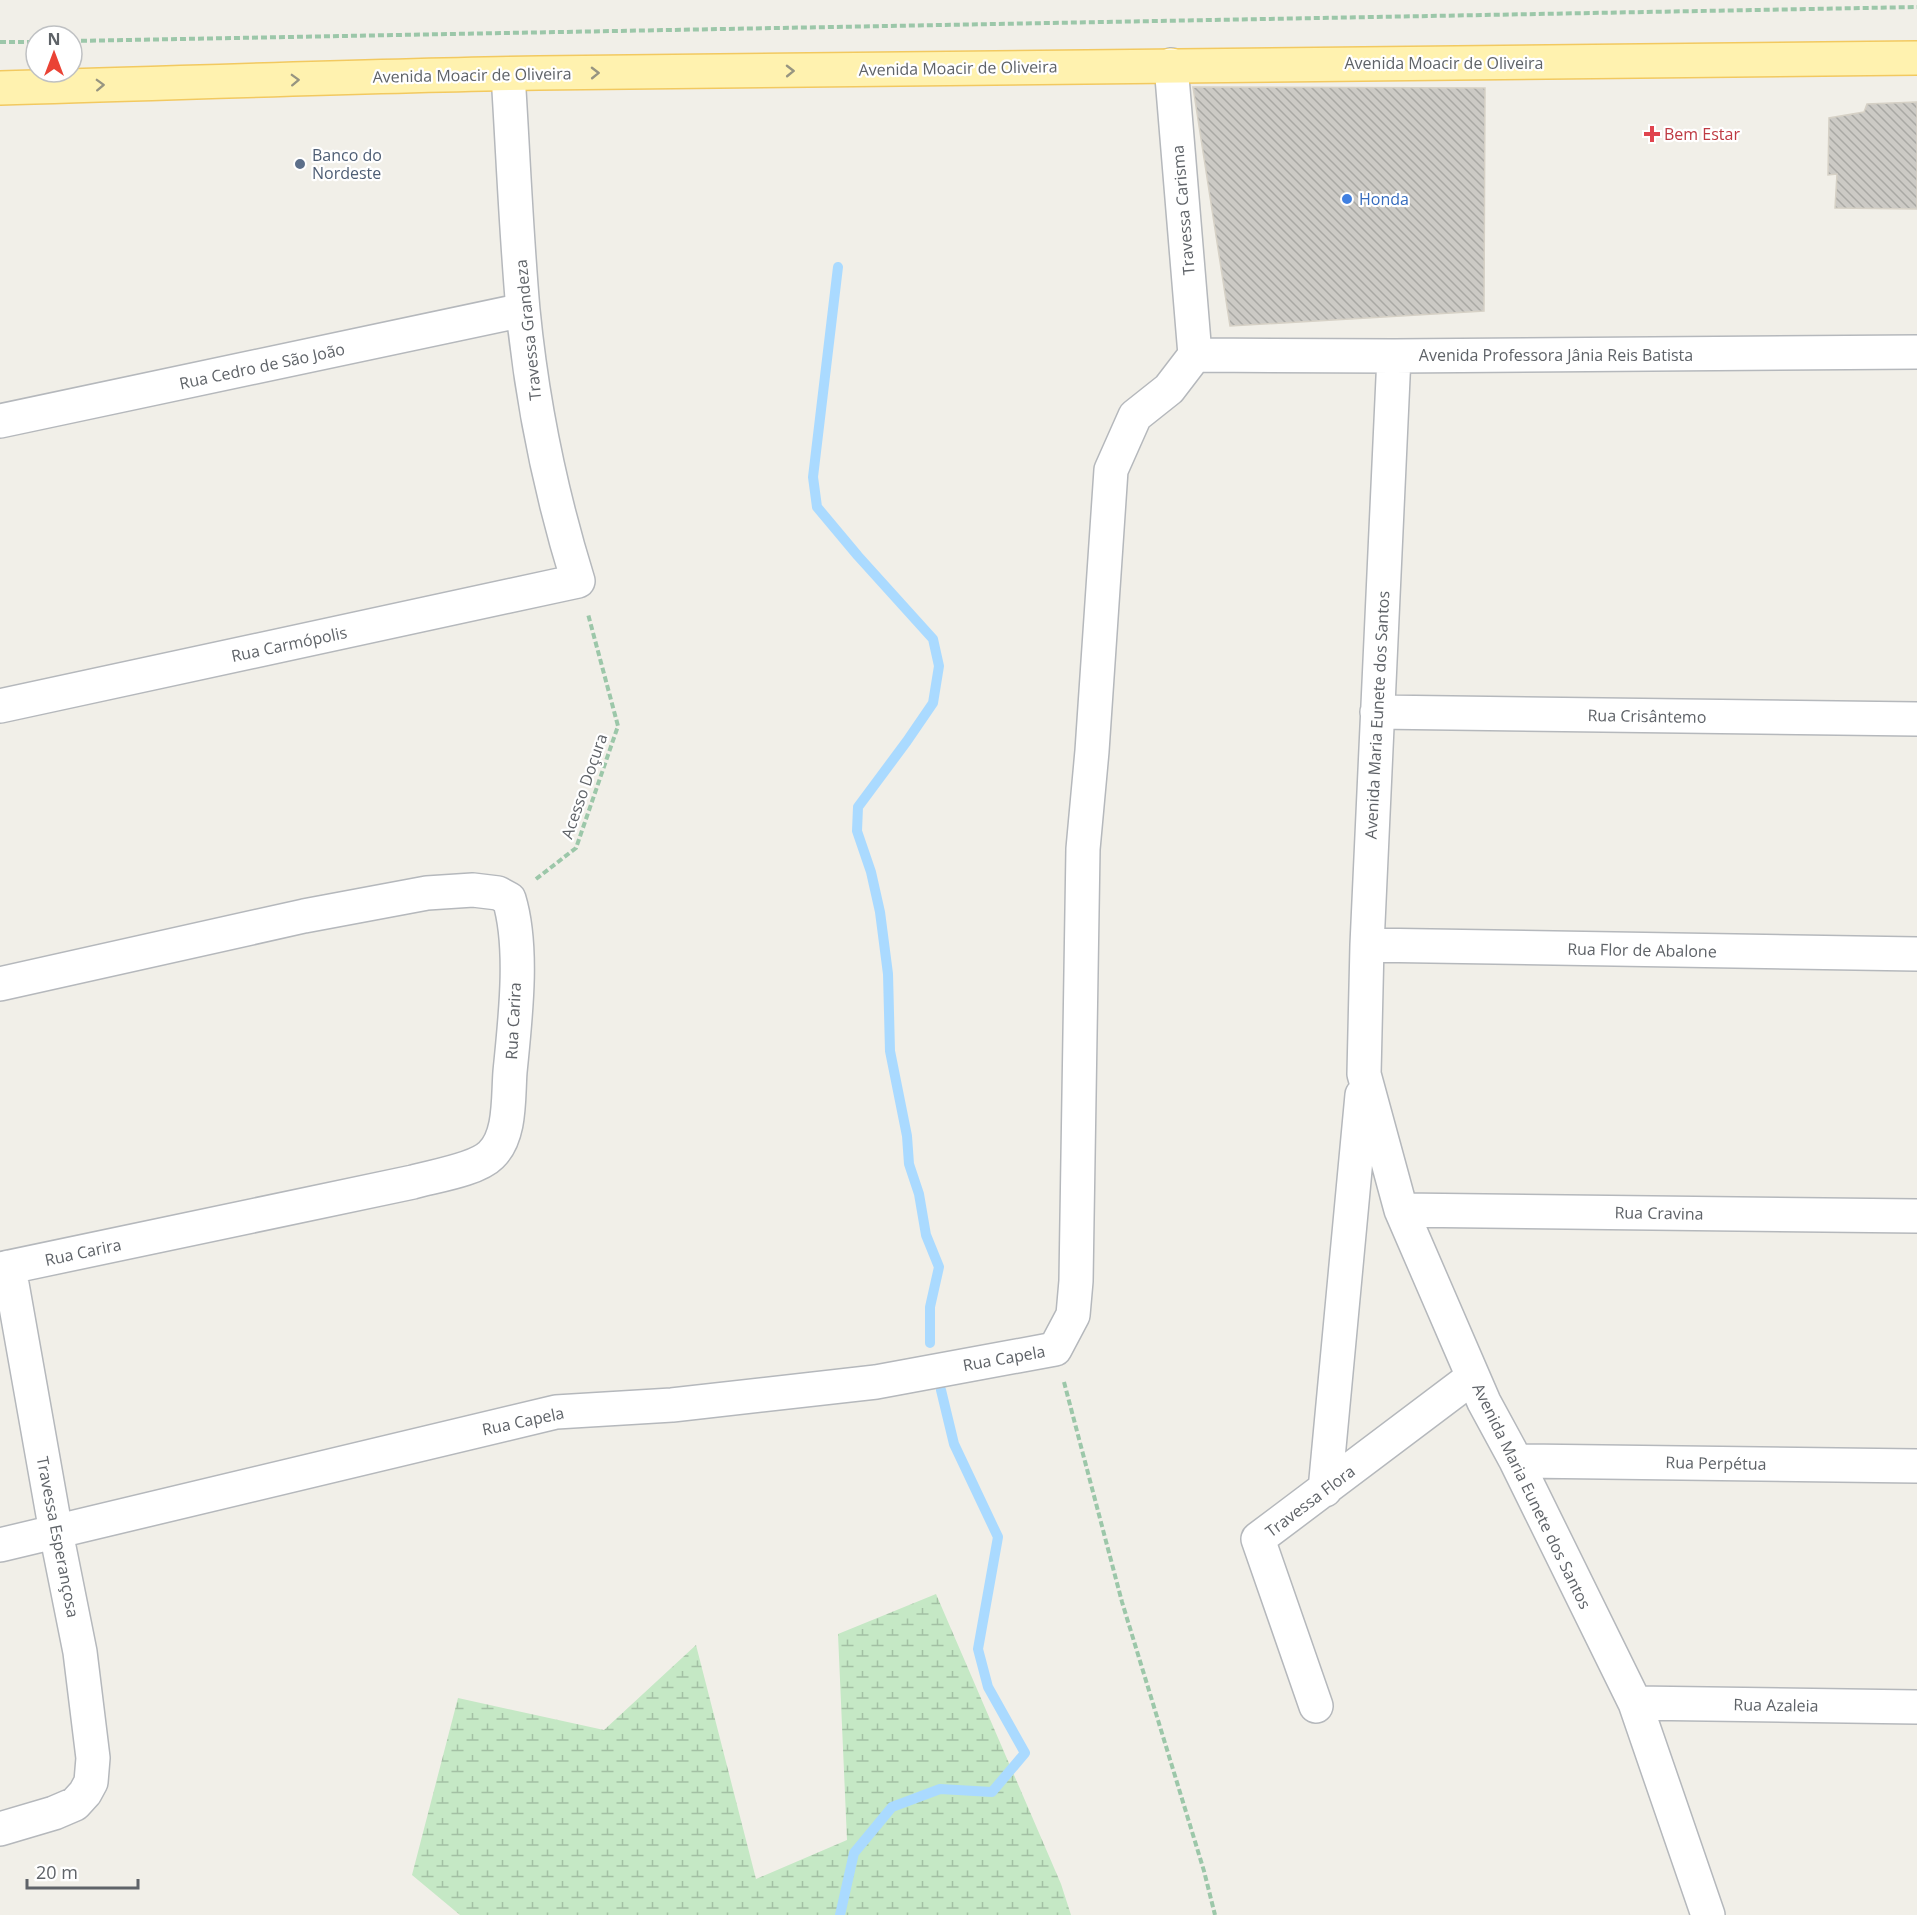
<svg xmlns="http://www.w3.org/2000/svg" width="1917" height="1915" font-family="'Open Sans',sans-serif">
  <defs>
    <pattern id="wetland-marsh" width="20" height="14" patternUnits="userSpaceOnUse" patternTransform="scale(1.5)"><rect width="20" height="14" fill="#c5e8c5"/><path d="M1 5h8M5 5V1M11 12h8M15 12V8" fill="none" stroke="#a3c0a4"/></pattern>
    <pattern id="building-back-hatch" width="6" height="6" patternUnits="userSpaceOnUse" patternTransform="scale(1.5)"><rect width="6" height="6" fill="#cccac5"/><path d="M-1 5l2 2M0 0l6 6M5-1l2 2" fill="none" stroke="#a9a8a4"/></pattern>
  </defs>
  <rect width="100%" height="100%" fill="#f1efe8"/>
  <path fill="url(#wetland-marsh)" d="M936,1594L1061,1884L1071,1915H460L412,1875L458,1698L604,1730L696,1645L756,1879L847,1840L838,1634Z"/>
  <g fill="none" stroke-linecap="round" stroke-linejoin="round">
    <path stroke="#aadaff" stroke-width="10" d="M838,267L813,477L817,507L858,556L933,639L939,666L933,703L907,741L858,807L857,831L871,872L880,912L888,974L890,1051L907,1136L909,1164L919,1194L926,1235L939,1267L930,1307V1343
      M840,1915L854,1853L892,1807L940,1789L992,1792L1025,1753L988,1687L978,1649L998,1537L954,1444L941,1390"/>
  </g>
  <path fill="url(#building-back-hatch)" stroke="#d6d1c6" stroke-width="1.5" d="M1193,87L1485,88L1484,311L1230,326Z
    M1917,102V209L1835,208L1837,174L1828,175L1829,118L1864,112L1867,104Z"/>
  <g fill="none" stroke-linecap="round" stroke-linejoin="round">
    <defs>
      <path id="minor" d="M1171,65L1195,355
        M1195,355L1394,356L1917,352
        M1394,356L1367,945L1364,1074L1401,1210L1484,1402L1516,1461L1635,1703L1708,1915
        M0,421L523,310
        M0,706L578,581C551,494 532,401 523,310C516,231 513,152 508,74
        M1377,712L1917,719
        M1367,945L1917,954
        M0,984L304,916L427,893L473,890L498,893L509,899C524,948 515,1021 510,1072C508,1098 511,1136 491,1155C476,1170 434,1176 413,1182L0,1269
        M1401,1210L1917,1216
        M1516,1461L1917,1466
        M1325,1490L1362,1095
        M0,1545L556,1412L672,1405L876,1382L1055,1349L1073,1315L1076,1281L1083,849L1092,751L1111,470L1135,416L1169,389L1195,355
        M1635,1703L1917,1707
        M1316,1706L1258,1539L1473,1377
        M0,1829L54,1813L75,1804L85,1793L91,1782L93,1758L80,1652L56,1532L9,1267"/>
      <path id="major" d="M0,88C180,83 360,76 539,73C999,67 1458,64 1917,58"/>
    </defs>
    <use href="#minor" stroke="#b5b8bc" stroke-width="36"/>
    <use href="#major" stroke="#f2c960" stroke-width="36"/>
    <path stroke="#9cc7a9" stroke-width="4" stroke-dasharray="6 3" stroke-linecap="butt" d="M72,41L1917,7
      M0,42H36
      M536,879L576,848L618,726L588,614
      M1064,1382L1122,1602L1204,1871L1215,1915"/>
    <use href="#minor" stroke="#fff" stroke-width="33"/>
    <use href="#major" stroke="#fff2af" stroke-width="33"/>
  </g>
  <defs><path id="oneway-chevron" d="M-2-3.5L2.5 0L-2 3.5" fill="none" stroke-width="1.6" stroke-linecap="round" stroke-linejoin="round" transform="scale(1.5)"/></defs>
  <g stroke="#979581">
    <use href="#oneway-chevron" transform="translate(790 71) rotate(-1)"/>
    <use href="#oneway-chevron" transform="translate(595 73) rotate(-1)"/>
    <use href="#oneway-chevron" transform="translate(295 80) rotate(-2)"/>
    <use href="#oneway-chevron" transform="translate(100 85) rotate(-2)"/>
  </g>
  <path fill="#e0444e" stroke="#fff" stroke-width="2" d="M1649 125h6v6h6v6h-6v6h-6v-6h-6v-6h6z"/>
  <circle fill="#5c6f8a" stroke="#fff" stroke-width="2" cx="300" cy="164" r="6"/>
  <circle fill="#3f7fe0" stroke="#fff" stroke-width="2" cx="1347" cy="199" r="6"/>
  <g text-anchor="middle" stroke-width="4.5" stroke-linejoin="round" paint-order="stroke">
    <g font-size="16" fill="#5f6368" stroke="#fff">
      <text x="1444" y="69">Avenida Moacir de Oliveira</text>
      <text transform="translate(958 68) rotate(-1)" y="6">Avenida Moacir de Oliveira</text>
      <text transform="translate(472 75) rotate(-1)" y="6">Avenida Moacir de Oliveira</text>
      <text transform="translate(1183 210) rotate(-95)" y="6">Travessa Carisma</text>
      <text transform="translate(528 330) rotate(-96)" y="6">Travessa Grandeza</text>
      <text x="1556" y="361">Avenida Professora Jânia Reis Batista</text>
      <text transform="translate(262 366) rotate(-12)" y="6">Rua Cedro de São João</text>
      <text transform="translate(289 644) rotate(-12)" y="6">Rua Carmópolis</text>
      <text transform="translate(1377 715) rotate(-87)" y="6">Avenida Maria Eunete dos Santos</text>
      <text transform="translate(1647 716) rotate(1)" y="6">Rua Crisântemo</text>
      <text transform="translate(584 786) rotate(-71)" y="6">Acesso Doçura</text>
      <text transform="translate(1642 950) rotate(1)" y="6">Rua Flor de Abalone</text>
      <text transform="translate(513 1021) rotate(-87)" y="6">Rua Carira</text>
      <text transform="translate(1659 1213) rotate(1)" y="6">Rua Cravina</text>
      <text transform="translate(83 1252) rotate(-12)" y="6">Rua Carira</text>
      <text transform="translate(1004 1358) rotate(-10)" y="6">Rua Capela</text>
      <text transform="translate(523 1421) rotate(-12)" y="6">Rua Capela</text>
      <text transform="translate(1716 1463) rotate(1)" y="6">Rua Perpétua</text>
      <text transform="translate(1532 1496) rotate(64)" y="6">Avenida Maria Eunete dos Santos</text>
      <text transform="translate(1310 1501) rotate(-37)" y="6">Travessa Flora</text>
      <text transform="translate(58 1537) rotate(79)" y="6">Travessa Esperançosa</text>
      <text transform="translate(1776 1705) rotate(1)" y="6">Rua Azaleia</text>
    </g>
    <g font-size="16" fill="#be3a42" stroke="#fff" text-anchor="start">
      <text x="1664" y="140">Bem Estar</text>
    </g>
    <g font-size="16" fill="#4e5e75" stroke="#fff" text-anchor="start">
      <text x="312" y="161">Banco do<tspan x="312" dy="18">Nordeste</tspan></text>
    </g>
    <g font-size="16" fill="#366cbe" stroke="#fff" text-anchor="start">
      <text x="1359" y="205">Honda</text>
    </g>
  </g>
  <g transform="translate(54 54)"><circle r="28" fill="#ffffff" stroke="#bfc1c3" stroke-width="1.5"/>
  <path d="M0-4.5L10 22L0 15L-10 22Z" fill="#ea4335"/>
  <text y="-9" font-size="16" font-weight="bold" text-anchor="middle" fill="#5f6368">N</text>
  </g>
  <path d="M27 1879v9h111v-9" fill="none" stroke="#5f6368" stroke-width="3"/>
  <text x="36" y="1879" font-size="18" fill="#5f6368" stroke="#ffffff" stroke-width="4.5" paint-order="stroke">20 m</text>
</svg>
